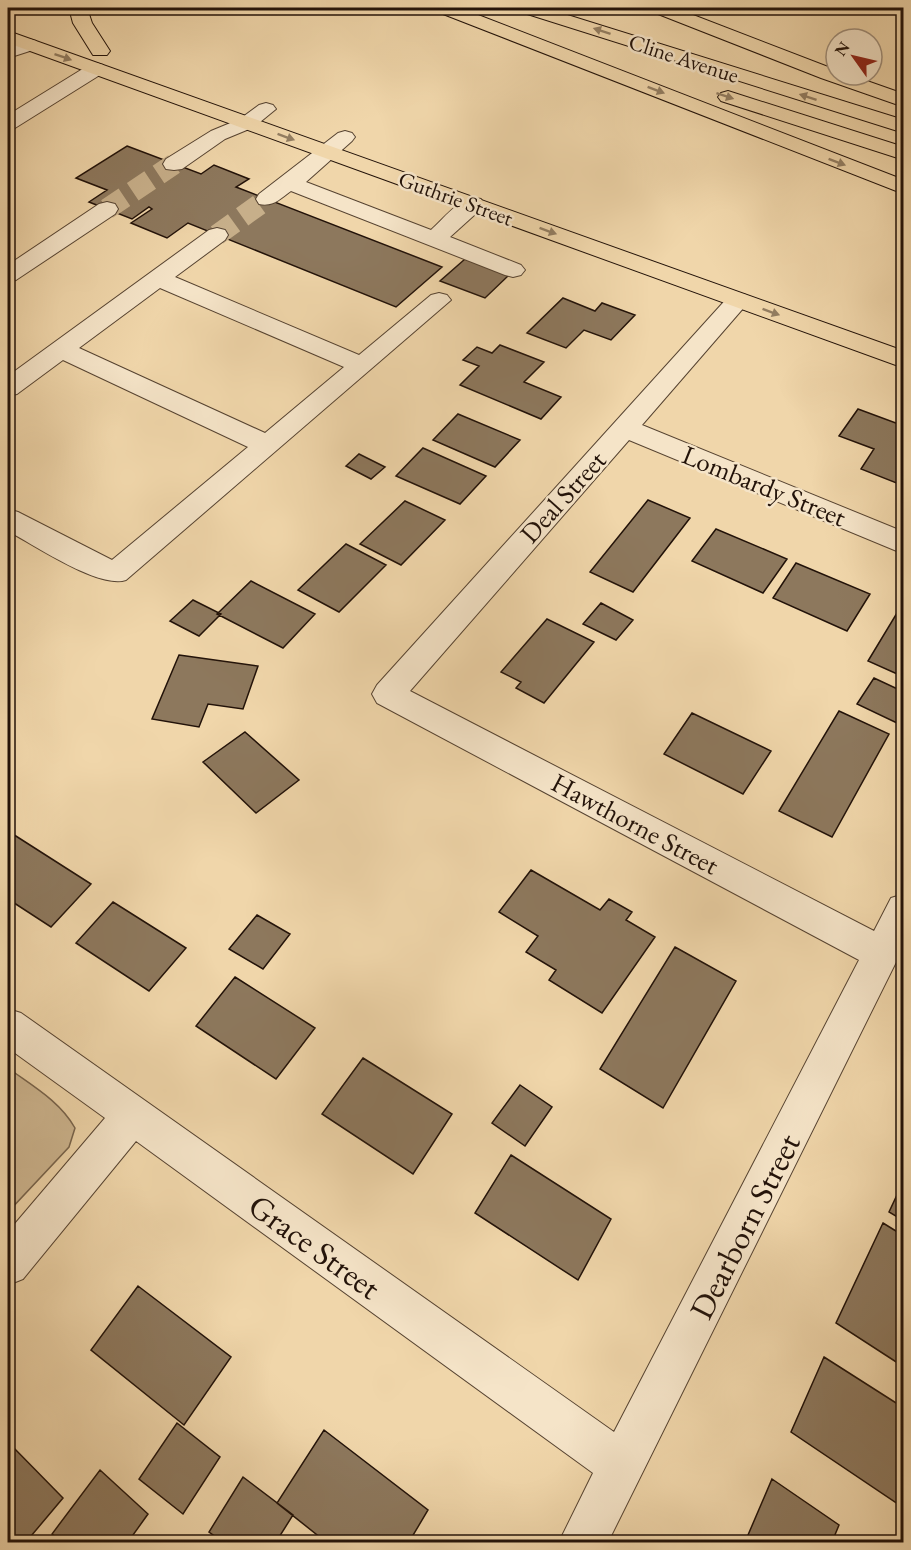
<svg xmlns="http://www.w3.org/2000/svg" width="911" height="1550" font-family="'EB Garamond',serif">
  <rect width="100%" height="100%" fill="#f0d6aa"/>
  <filter id="stains"><feTurbulence type="fractalNoise" baseFrequency=".00333" numOctaves="4"/><feColorMatrix values="0 0 0 0 .2 0 0 0 0 .09 0 0 0 0 .02 0 0 0 .5 -.17"/></filter>
  <radialGradient id="worn" r=".72"><stop offset=".6" stop-color="#630" stop-opacity="0"/><stop offset="1" stop-color="#630" stop-opacity=".3"/></radialGradient>
  <path fill="#cdb58f" stroke="#78644c" stroke-width="1.5" d="M8,1068C31,1085 60,1101 75,1128L69,1147L8,1212Z"/>
  <path fill="#8d785d" stroke="#221209" stroke-width="1.5" d="M127,146L201,174L214,165L249,179L236,187L442,267L396,307L188,223L167,238L131,223L152,209L149,207L132,219L89,202L107,190L76,178Z
    M465,259L509,275L485,298L440,281Z
    M563,298L595,311L602,303L635,315L611,340L584,330L566,348L527,333Z
    M500,345L544,362L524,382L561,397L541,419L460,385L479,366L463,360L477,347L492,353Z
    M858,409L904,426V486L861,469L874,449L839,436Z
    M458,414L520,440L495,467L433,440Z
    M423,448L486,476L460,504L396,476Z
    M359,454L385,467L371,479L346,466Z
    M648,500L690,518L633,592L590,572Z
    M405,501L445,520L401,565L360,544Z
    M716,529L787,559L763,593L692,561Z
    M346,544L386,565L339,612L298,590Z
    M796,563L870,594L847,631L773,598Z
    M251,581L315,614L283,648L217,614Z
    M193,600L221,614L199,636L170,621Z
    M601,603L633,620L616,640L583,624Z
    M900,608L904,610V677L868,661Z
    M547,619L594,642L544,703L516,688L521,682L501,672Z
    M179,655L258,666L243,709L208,704L199,727L152,719Z
    M874,678L904,692V712L897,723L857,704Z
    M839,711L889,734L832,837L779,811Z
    M692,713L771,751L743,794L664,754Z
    M245,732L299,780L256,813L203,762Z
    M8,831L91,884L51,927L8,899Z
    M531,870L600,910L609,899L632,912L626,920L655,937L602,1013L549,980L556,970L526,952L538,936L499,912Z
    M113,902L186,948L149,991L76,943Z
    M257,915L290,934L263,969L229,949Z
    M675,947L736,981L663,1108L600,1069Z
    M235,977L315,1028L276,1079L196,1026Z
    M363,1058L452,1114L413,1174L322,1114Z
    M520,1085L552,1107L525,1146L492,1123Z
    M511,1155L611,1219L578,1280L475,1213Z
    M904,1180V1221L889,1212Z
    M883,1223L904,1236V1367L836,1323Z
    M138,1286L231,1357L184,1425L91,1350Z
    M824,1357L904,1408V1508L791,1432Z
    M177,1423L220,1457L183,1514L139,1479Z
    M324,1430L428,1510L409,1542H326L277,1503Z
    M11,1445L63,1498L26,1542H8V1449Z
    M100,1470L148,1514L128,1542H62L52,1534Z
    M243,1477L293,1515L276,1542H223L209,1532Z
    M772,1479L839,1525L832,1542H745Z"/>
  <g fill="none" stroke-linecap="round" stroke-linejoin="round">
    <path stroke="#c7af8a" stroke-width="21" stroke-dasharray="21 10" stroke-linecap="butt" d="M107,209L174,164
      M217,235L267,199"/>
    <defs>
      <path id="minor" d="M29,39L36,41L39,45L36,49L8,58V46Z
        M96,63L103,65L106,69L103,73L15,128L8,130V115L89,65Z
        M266,103L273,105L276,109L254,127L225,139L182,169L174,170L166,169L163,164L166,159L211,131L240,119L259,105Z
        M345,131L352,133L355,137L352,141L306,182L431,230C445,218 461,194 481,199L484,204L481,209L450,237L521,265L525,270L521,275L513,277L505,275L291,191C280,199 273,207 259,204L256,199L259,194L338,133Z
        M107,202L115,204L118,209L115,214L16,280L8,282V265L99,204Z
        M217,228L225,230L228,235L225,240L175,277L359,355L431,295L439,293L447,295L451,300L126,580C99,589 34,545 8,531V509L18,512L112,560L248,447L63,360L17,394L8,396V376L209,230ZM160,288L344,367L265,433L79,348Z
        M738,293L746,295L750,300L746,305L642,425L904,532V554L629,440L410,691L874,931L891,898L904,894V946L608,1542H559L593,1473L136,1141L23,1279L8,1285V1232L105,1118L8,1048V1009L21,1013L614,1432L859,960L377,703L372,694L377,685L730,295Z"/>
      <path id="major" d="M69,8H87L92,23L110,51L107,55H93L73,23Z
        M8,31L904,351V368L8,43Z"/>
      <path id="highway" d="M436,8H460L904,180V194L438,12Z
        M519,8H545L904,120V133L521,12Z
        M651,8H675L836,70V75H850L904,94V107L821,78L653,12Z
        M728,91L904,147V160L721,101L718,97L721,93Z"/>
    </defs>
    <use href="#minor" stroke="#564331" stroke-width="2"/>
    <use href="#major" stroke="#221209" stroke-width="2"/>
    <use href="#highway" stroke="#221209" stroke-width="2"/>
    <use href="#minor" fill="#f5e4c8" fill-rule="evenodd"/>
    <use href="#major" fill="#f0d6aa" fill-rule="evenodd"/>
    <use href="#highway" fill="#f0d6aa" fill-rule="evenodd"/>
  </g>
  <defs><path id="oneway-solid" d="M-6-.8H1V-3.2L6.5 0L1 3.2V.8H-6Z" transform="scale(1.5)"/></defs>
  <g fill="#937e62">
    <use href="#oneway-solid" transform="translate(602 31) rotate(-162)"/>
    <use href="#oneway-solid" transform="translate(63 57) rotate(19)"/>
    <use href="#oneway-solid" transform="translate(656 90) rotate(21)"/>
    <use href="#oneway-solid" transform="translate(725 96) rotate(18)"/>
    <use href="#oneway-solid" transform="translate(808 97) rotate(-162)"/>
    <use href="#oneway-solid" transform="translate(286 137) rotate(20)"/>
    <use href="#oneway-solid" transform="translate(837 162) rotate(21)"/>
    <use href="#oneway-solid" transform="translate(548 231) rotate(20)"/>
    <use href="#oneway-solid" transform="translate(771 312) rotate(20)"/>
  </g>
  <g text-anchor="middle" stroke-width="5" stroke-linejoin="round" paint-order="stroke">
    <g font-size="22" fill="#221209" stroke="#f5e4c8">
      <text transform="translate(684 58) rotate(18)" y="8">Cline Avenue</text>
      <text transform="translate(456 198) rotate(20)" y="8">Guthrie Street</text>
    </g>
    <g font-size="27" fill="#221209" stroke="#f5e4c8">
      <text transform="translate(764 486) rotate(22)" y="9">Lombardy Street</text>
      <text transform="translate(563 497) rotate(-48)" y="9">Deal Street</text>
      <text transform="translate(635 824) rotate(28)" y="9">Hawthorne Street</text>
    </g>
    <g font-size="33" fill="#221209" stroke="#f5e4c8">
      <text transform="translate(744 1226) rotate(-63)" y="12">Dearborn Street</text>
      <text transform="translate(315 1246) rotate(36)" y="12">Grace Street</text>
    </g>
  </g>
  <rect width="911" height="1550" fill="none" stroke="#f0d6aa" stroke-width="30"/>
  <rect x="9" y="9" width="893" height="1532" fill="none" stroke="#221209" stroke-width="3"/>
  <rect x="15" y="15" width="881" height="1520" fill="none" stroke="#221209" stroke-width="1.5"/>
  <g transform="translate(854 57) rotate(304)"><circle r="28" fill="#f5e4c8" stroke="#a1907c" stroke-width="1.5"/>
  <path d="M0-4.5L10 22L0 15L-10 22Z" fill="#8f2418"/>
  <text y="-9" font-size="16" font-weight="bold" text-anchor="middle" fill="#221209">N</text>
  </g>
  <rect width="100%" height="100%" filter="url(#stains)"/>
  <rect width="100%" height="100%" fill="url(#worn)"/>
</svg>
